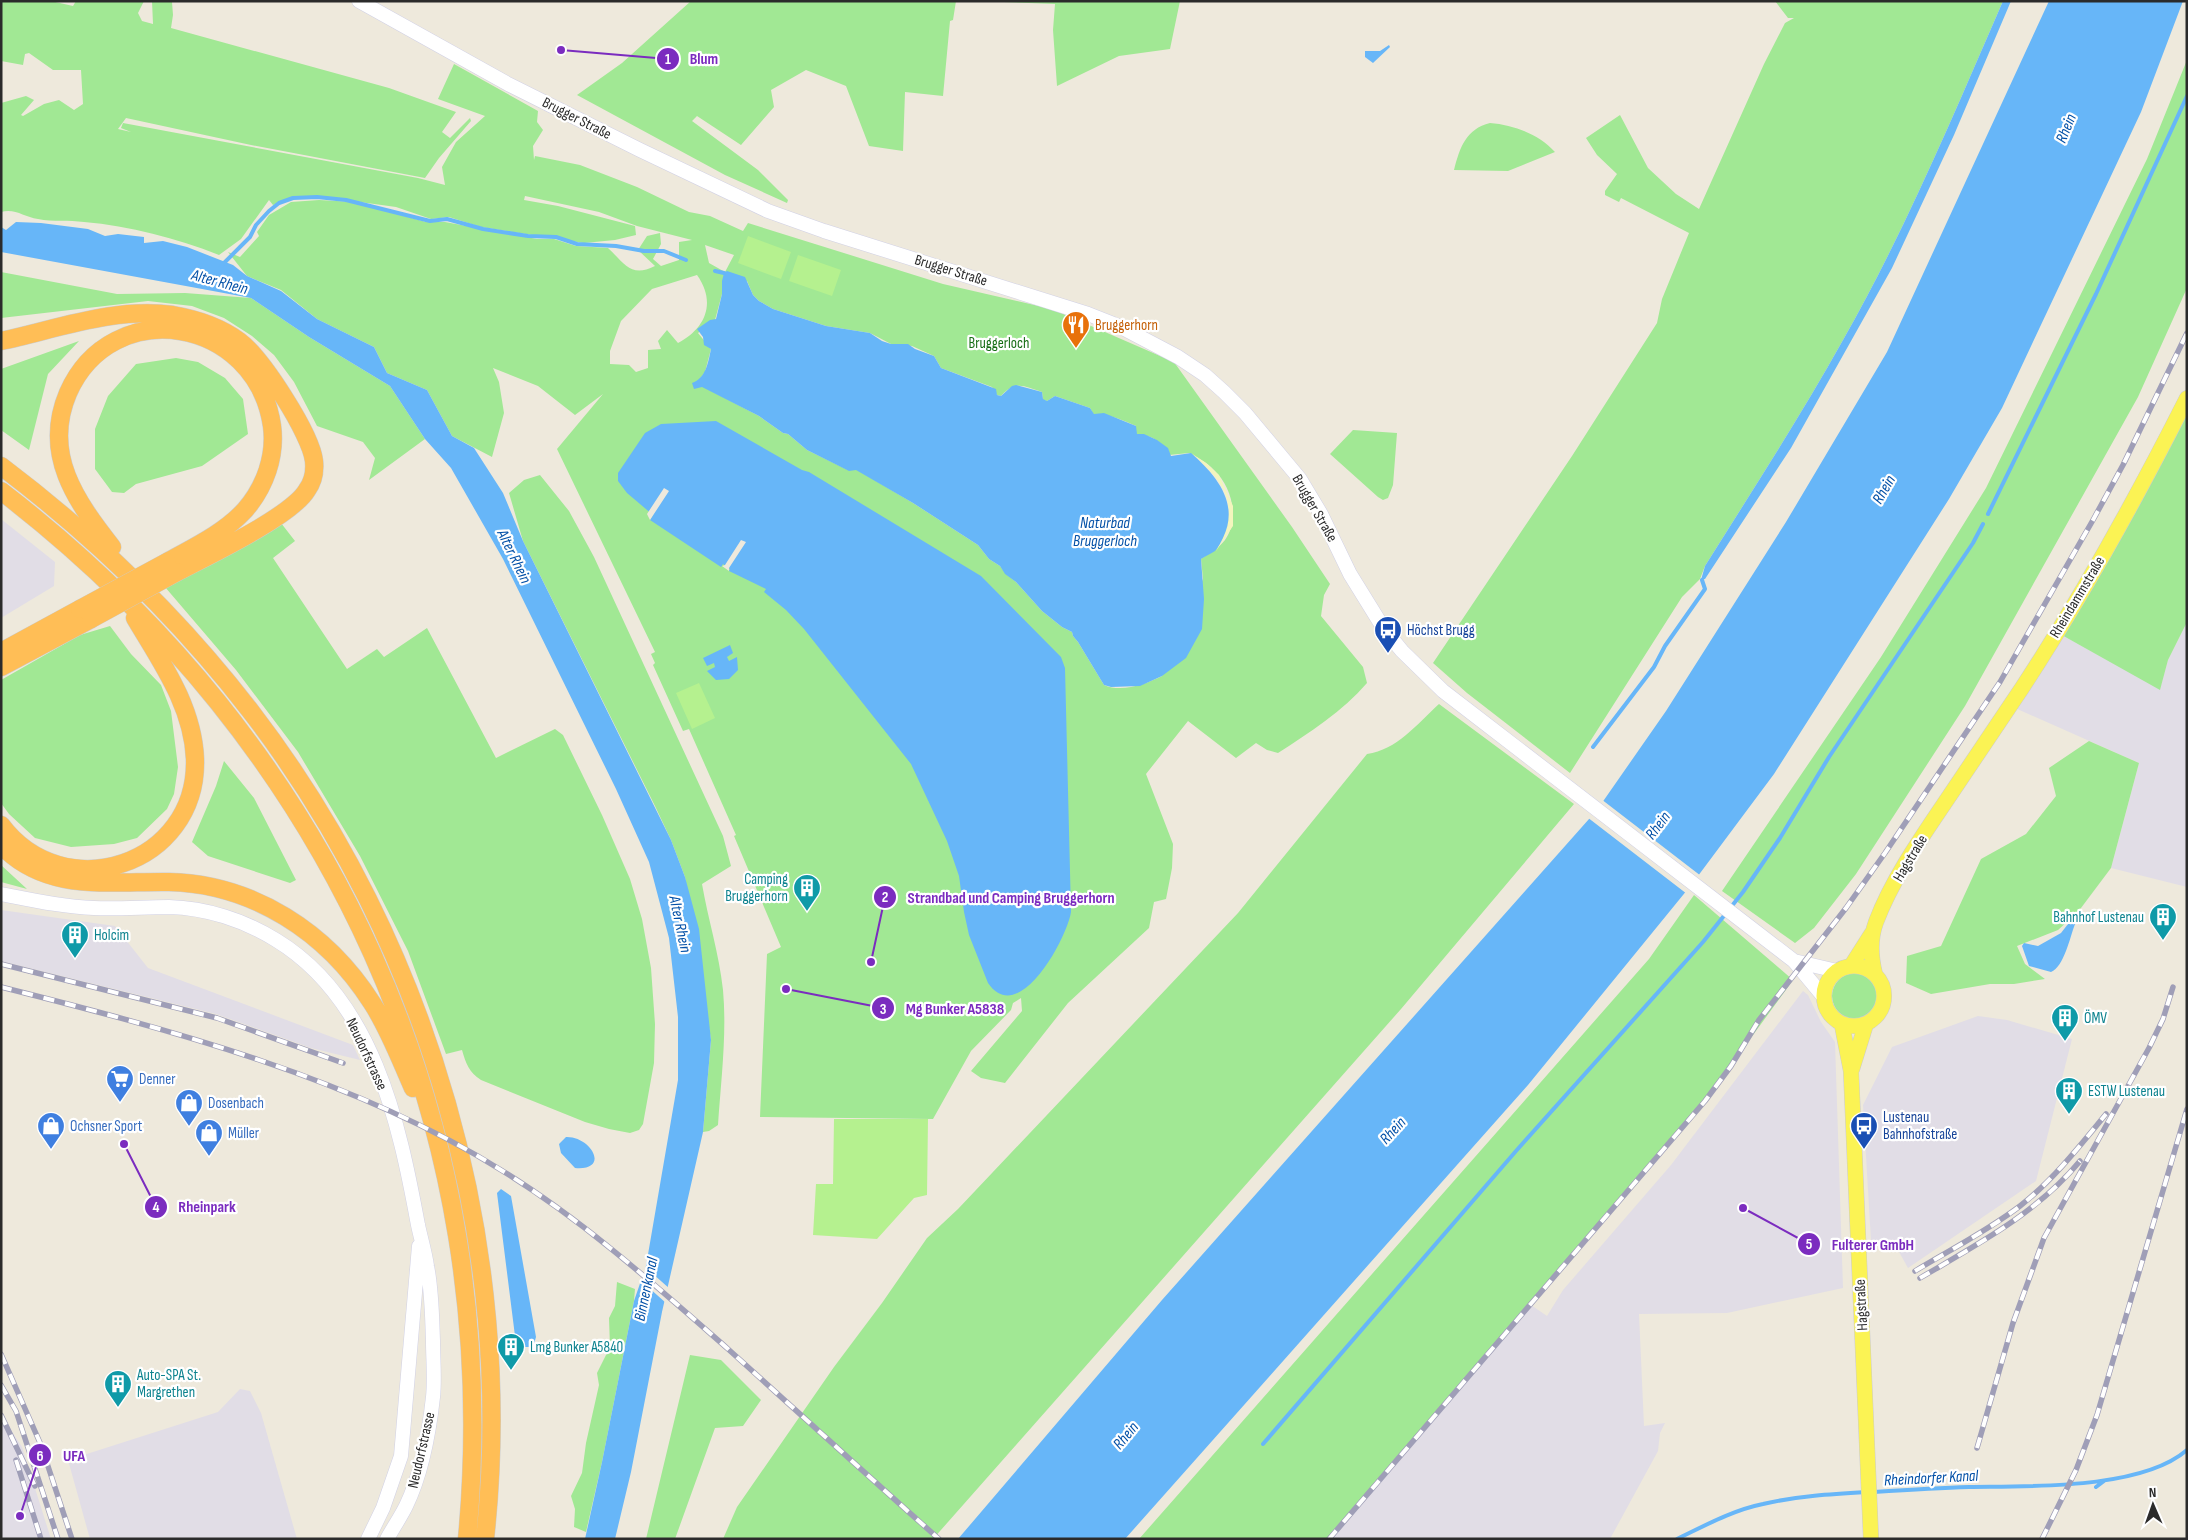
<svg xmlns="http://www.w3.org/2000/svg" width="2188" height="1540" font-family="'Sofia Sans Condensed',sans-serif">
  <rect width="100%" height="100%" fill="#eee9dc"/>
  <path fill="#e1dde6" d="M1,519L55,562L54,586L1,618Z
    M2187,622V887L2111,868L2139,763L2015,708L2060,634L2160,689L2168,660Z
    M1,910L115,926L148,968L353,1045L360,1060L311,1048L216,1014L1,961Z
    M1803,991L1808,995L1821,1022L1835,1042L1843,1288L1727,1313L1639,1314L1644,1426L1665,1423L1660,1433L1658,1451L1610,1539H1329L1531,1305L1547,1316L1563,1290L1671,1165Z
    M1978,1016L2007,1020L2072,1039L2036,1181L1908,1268L1898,1250L1871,1241L1863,1105L1892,1047Z
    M240,1389L250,1391L261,1413L297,1539H90L68,1460L218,1412Z
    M1,1415L22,1447L51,1539H1Z"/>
  <path fill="#a1e894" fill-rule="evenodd" d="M1,1H51L73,6L76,1H144L138,13L142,21L153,24L152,1L172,2L173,15L171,28L389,88L456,112L442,132L450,138L470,118L471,121L439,158L425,178L251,145L126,118L118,129L131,132L121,128L123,123L418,178L445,185L442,167L456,142L485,116L438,99L454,64L538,111L537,122L543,130L533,146L534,160L535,156L580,165L637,187L689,212L710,216L743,231L748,223L943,284L1052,309L1174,362L1292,527L1330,584L1324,595L1321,616L1363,667L1367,683C1343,711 1309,733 1278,753L1267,750L1256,743L1236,758L1188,721L1146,774L1173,844L1172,868L1166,899L1154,902L1149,928L1068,1003L1005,1083L981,1078L971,1071L1022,1011L1021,998L1013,1003L1011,1010L971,1051L933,1119L760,1117L767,954L781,947L734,836L736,835L689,729L683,731L653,665L655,663L651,654L655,652L557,449L603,394L575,415L538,386L493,368L499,382L504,413L492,457L452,436L427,390L387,373L374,347L317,319L281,290L247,276L228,252L240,257L259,236L257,232L269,215L291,202L319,200L354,202L426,222H445L537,239H554L576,246L608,248C625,264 631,278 655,266L638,250L647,236L660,233L661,244L653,259L661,266L679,260V242L692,240L637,226L599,212L525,196L524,200L558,206L635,226L636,235L615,240L584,243L481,227L449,217L431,219L396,207L331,198L296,197L273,205L269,200L241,239L219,255C176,238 130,226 84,222C69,220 53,222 38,219C24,217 15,208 1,212V103L26,96L34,100L21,115L23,116L44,104L59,100L74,110L83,104L81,70H53L29,53L25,54L23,65L1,61ZM705,245L734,255L725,272L709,263ZM697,275C717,303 705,329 678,343L667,330L658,341L661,349L648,350V368L636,372L629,365L610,364V351L621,321L652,289ZM722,281H747L753,295L759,301L773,309L826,326L870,333L891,344L912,346L934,356L941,368L992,387L997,395L1001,396C1015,380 1024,386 1042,392L1043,400L1047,401L1055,396L1090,408L1094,415C1109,413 1122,420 1136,426V434L1139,435C1151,434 1161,443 1169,451V455L1189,453C1198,458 1207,462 1214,470C1232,487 1240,519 1225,540C1218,549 1210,552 1201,559L1203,579L1162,676C1146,684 1122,693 1104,685L1078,642L1073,636L1072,632L1062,627L1042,611L1016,582L1006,574L1000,566L989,559L978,545L913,503L856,469L848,470L807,450L788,434L783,433L759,416L702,386L699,380L705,372L711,349L698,333L715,320L722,294Z
    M691,1H956L953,20L950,21L943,96L905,92L903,151L869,146L846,86L806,70L771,90L774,107L741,145L697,116L692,121L758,170L788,200L787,203L725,175L577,95L622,63Z
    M1180,1L1170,49L1119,56L1057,86L1053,30L1055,4L1004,2Z
    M1775,1H2003C1953,116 1905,231 1843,340C1800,417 1752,491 1705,566L1700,579L1682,597L1570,773L1467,693L1433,663L1572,456L1657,323L1662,299L1689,233L1621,198L1619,202L1605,195V191L1617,174L1597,155L1586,138L1620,115L1648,168L1676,194L1699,209L1764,64L1785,23L1794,18H1788Z
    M2187,60V288L2138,397L1965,706L1856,874L1814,928L1795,943L1722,891L1881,657L1986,488L2147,159Z
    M1490,123C1514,125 1539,134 1555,152L1508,171L1454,170C1460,147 1466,129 1490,123Z
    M1,272L117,294L185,293L251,298L309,337L390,386L425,439L369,480L375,458L363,442L317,426L294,382L274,355L252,336L224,318L192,306L148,301L1,318Z
    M79,341L48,374L29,450L1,430V369Z
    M176,358L198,362L225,378L243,399L248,434L202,466L136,484L124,493L112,492L95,469V429L108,396L136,364Z
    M2187,411V622L2168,660L2160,690L2060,634Z
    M1353,430L1397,433L1393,485L1388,498L1383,500L1378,497L1330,454Z
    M540,475L569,511L594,557L723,836L731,866L702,884C708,919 719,953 723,990C727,1034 721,1080 718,1125L709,1131L703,1132L711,1040L685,877L671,840L655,806L523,541L509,493L524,480Z
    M281,523L295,541L273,558L347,669L377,649L384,657L427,628L496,758L555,729L563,735L602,815L630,879L642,919L651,968L655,1024L654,1063L643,1124L639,1130L630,1133L609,1129L585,1122L481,1080C469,1072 466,1064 462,1050L446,1054L408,951L360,856L298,752L236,670L165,587Z
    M110,626L131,654L161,685L171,711L178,767L174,794L167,809L137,838L114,844L71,847L35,838L9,814L1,803V680L80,635Z
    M1439,704L1574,804L1401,1009L933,1539H723L737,1507L834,1367L882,1303L927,1238L958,1209L1238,913L1367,754C1397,750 1417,724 1439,704Z
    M2089,741L2139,763L2111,868L2078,912L2058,930L2017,946L2025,964L2045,979L2014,984H1990L1931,994L1906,983L1907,956L1941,946L1981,859L2026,834L2056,796L2049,768Z
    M224,761L254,798L296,880L290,883L208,856L192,842L216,786Z
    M1,865L27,889L1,882Z
    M1694,895L1793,980L1705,1101L1332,1539H1139L1649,959Z
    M1832 996a23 23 0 1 1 46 0a23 23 0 1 1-46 0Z
    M617,1282L635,1289L634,1301L602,1462L586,1532L574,1527L575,1509L571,1496L582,1473L586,1443L599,1385L597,1373L610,1347L609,1318L615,1306Z
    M690,1355L721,1360L761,1400L743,1426L715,1428L675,1539H646Z"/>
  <path fill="#f3f5bd" d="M1191,453L1206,463L1219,475L1233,506V526L1216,551C1240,505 1228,485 1191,453Z"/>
  <path fill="#b5f18f" d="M748,236L791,252L781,279L738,263Z
    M798,255L841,270L832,296L789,281Z
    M699,683L715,718L692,729L676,693Z
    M834,1119H928L927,1195L914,1198L877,1239L813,1235L816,1184H833Z"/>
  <path fill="#67b6f8" d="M2003,1H2011L1954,135L1892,268L1791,448L1705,579L1701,580L1705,566C1752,491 1800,417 1843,340C1905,231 1953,116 2003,1Z
    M2049,1H2183L2141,112L2002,408L1949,499L1774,774L1692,884L1528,1085L1125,1539H958L1162,1300L1597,810L1666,711L1786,522L1887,352Z
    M1389,45L1390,47L1373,63L1365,57V51H1380Z
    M16,222L41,223L88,229L105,236L118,234L144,237V243L163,241L187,247L233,265L247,276L281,291L317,319L374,347L387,373L427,390L452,436L474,448L503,493L523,541L671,840L685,877L699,929L711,1040L703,1132L662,1312L631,1472L615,1539H585L602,1462L634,1301L646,1266L678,1080V1017L669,938L649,862L616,789L503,559L451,468L425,439L390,386L309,337L251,298L1,252V227L6,230Z
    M727,271L745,277L753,295L759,301L773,309L826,326L870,333L882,341L891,344H908L915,349L934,356L941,368L996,389L997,395L1001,396L1012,386L1016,385L1042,392L1043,399L1047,401L1055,396L1090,408L1094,414L1104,413L1136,426L1137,434H1144L1157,440L1168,448L1171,456L1191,453C1216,475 1240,503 1223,538C1221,542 1218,548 1215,551C1211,554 1205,556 1201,559L1204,599L1202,629L1186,658L1162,676L1140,686L1111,687L1104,685L1078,642L1073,636L1072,632L1062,627L1042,611L1016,582L1005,574L1000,566L989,559L978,545L913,503L856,470L849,471L807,450L788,434L783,433L759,416L702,387L694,389L692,383C706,378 708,363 711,349L704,345L703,337L697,329L710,320L716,319L722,294V281L724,273Z
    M716,421L802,470L809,472L981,576L1061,657L1065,668L1071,912C1067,938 1019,1028 988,983L969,935L964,912L959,876L947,841L911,764L804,629L786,610L764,592L766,589L729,571L730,569L723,564L721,567L650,520L653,515L627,493L618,481V473L645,433L661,424Z
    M730,645L733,653L727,657L729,661L737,657L738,670L729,679L716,680L707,671L715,667L714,663L707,666L703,658Z
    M2073,922L2075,924C2070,937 2064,967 2051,972L2029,966L2022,946L2024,943L2038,946L2061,933L2068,924Z
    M566,1137C591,1136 611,1171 575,1168L561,1153L559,1144Z
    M501,1189L511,1196L536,1337L533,1347H523L515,1336L497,1193Z"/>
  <path fill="#eee9dc" d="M664,488L669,491L650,520L647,514Z
    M741,540L746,542L729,568V571L722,566L725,565Z
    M1601,799L1701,876L1687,894L1587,817Z
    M644,1266L670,1289L666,1303L639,1279Z"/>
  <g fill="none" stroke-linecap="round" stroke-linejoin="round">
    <path stroke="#67b6f8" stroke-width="4" d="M221,266L250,237L256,225L269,211L279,203L293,198L317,197L346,200L430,221L447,219L483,229L528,236L556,237L577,244L616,246L644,251H664L686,260
      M715,271L724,273
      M1988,514L2096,294L2187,96
      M1593,747L1654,667L1665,646L1705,589L1702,580
      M1263,1444L1516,1151L1703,942L1743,892L1780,838L1829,757L1973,543L1983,524
      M2096,1487L2104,1481
      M1874,1492C1905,1490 1937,1488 1969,1487C2028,1486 2141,1490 2187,1450
      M1677,1539C1704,1526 1733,1510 1763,1504C1797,1496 1832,1494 1867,1492"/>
    <defs>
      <path id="secondary" d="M359,1L508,84L640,150L768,211L824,231L1088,314L1121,327L1178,357L1205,375L1224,392L1245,413L1300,479L1321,514L1350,574L1384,629L1402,651L1443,691L1794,961L1823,996
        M1,894C32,900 63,907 94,908C119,909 144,907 169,907C206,908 244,920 276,940C373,999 399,1122 418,1225C421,1239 425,1252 427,1266C432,1291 432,1316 433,1341C433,1360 435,1379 433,1397C429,1434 422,1473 406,1506C400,1518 393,1528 387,1539
        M1794,961L1837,971
        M368,1539L383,1508L401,1456L419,1246"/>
      <path id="primary" d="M1824 996a30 30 0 1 1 60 0a30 30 0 1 1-60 0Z
        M1851,966L1872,933
        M1875,974C1871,958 1870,938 1876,922C1892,880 1919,841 1944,804C1970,765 1996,727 2022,688C2083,595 2137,497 2187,398
        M1842,1025L1851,1071L1871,1539
        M1852,1069L1866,1024"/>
      <path id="motorway" d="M1,341C57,329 115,307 173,315C196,319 219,326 239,341C262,358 311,434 314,461C315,471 313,482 307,490C292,516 206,557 177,572
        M1,466C95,537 180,619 252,713C429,944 517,1248 485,1539
        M1,491C331,744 506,1123 467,1539
        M112,547C76,501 42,454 68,393C112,293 256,317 272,426C276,456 265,487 245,510C224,533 194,547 167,562
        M1,652L80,609
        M1,667L91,619
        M1,825C64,909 198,865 195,759C193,706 161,662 135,618
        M1,845C47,893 109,881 169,882C253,884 327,932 372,1003C389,1029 400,1059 413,1088"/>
    </defs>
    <use href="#secondary" stroke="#d1d1e5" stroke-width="15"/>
    <use href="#primary" stroke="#ccc" stroke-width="16"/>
    <use href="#motorway" stroke="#ccc" stroke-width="19"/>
    <use href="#secondary" stroke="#fff" stroke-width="14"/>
    <use href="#primary" stroke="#fbf354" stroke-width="15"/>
    <use href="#motorway" stroke="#ffbe56" stroke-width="18"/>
    <defs>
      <path id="rail" d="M1,964L217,1018L343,1063
        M1,987C168,1029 354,1078 501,1170C584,1221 655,1285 728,1349C798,1412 868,1476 939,1539
        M1915,1271C1950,1250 1987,1231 2020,1206C2053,1180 2079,1147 2106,1114
        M1920,1278C1978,1244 2037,1213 2080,1161
        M1,1354L41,1445L72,1539
        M1,1385L16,1411L58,1539
        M1,1415L35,1486
        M1977,1448L2013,1323L2044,1238L2149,1048L2163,1019L2173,987
        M16,1460L41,1539
        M1329,1539L1705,1101L1731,1066L1759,1020L1846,908L1885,853L2000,682L2093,520L2123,465L2187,333
        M2042,1539L2076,1470L2097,1415L2187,1109"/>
    </defs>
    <use href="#rail" stroke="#9f9eb7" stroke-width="5.5"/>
    <use href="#rail" stroke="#fff" stroke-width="4" stroke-dasharray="11" stroke-linecap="butt"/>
    <defs>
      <path id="motorway-bridge" d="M80,609L167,562
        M91,619L177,572"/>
    </defs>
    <use href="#motorway-bridge" stroke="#ccc" stroke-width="19" stroke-linecap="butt"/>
    <use href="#motorway-bridge" stroke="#ffbe56" stroke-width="18"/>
  </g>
  <defs>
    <symbol id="restaurant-pin" viewBox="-11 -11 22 30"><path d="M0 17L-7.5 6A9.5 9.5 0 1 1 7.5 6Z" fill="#e8710a" stroke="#fff"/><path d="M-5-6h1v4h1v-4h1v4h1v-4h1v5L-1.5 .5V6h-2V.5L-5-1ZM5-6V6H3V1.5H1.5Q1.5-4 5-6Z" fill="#fff"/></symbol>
    <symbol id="bus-pin" viewBox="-11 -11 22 30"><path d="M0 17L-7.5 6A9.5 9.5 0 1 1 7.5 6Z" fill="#1a4fb4" stroke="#fff"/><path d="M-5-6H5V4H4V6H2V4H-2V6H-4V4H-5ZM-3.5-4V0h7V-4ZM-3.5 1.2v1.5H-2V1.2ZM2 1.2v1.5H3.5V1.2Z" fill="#fff"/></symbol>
    <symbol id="building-pin" viewBox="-11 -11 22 30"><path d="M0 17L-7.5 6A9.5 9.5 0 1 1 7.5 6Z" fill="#0f9aa8" stroke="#fff"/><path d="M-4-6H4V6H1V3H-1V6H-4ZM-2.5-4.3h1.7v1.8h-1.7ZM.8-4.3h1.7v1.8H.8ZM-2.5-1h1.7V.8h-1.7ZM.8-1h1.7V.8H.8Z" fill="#fff"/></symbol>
    <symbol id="supermarket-pin" viewBox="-11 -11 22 30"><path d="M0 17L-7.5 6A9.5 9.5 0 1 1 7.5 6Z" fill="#3f7fe0" stroke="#fff"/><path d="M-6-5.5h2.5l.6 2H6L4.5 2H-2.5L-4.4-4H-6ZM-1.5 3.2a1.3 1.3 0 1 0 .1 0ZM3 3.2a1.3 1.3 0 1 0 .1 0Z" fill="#fff"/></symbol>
    <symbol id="shop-pin" viewBox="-11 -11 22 30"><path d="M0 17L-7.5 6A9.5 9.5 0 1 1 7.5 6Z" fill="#3f7fe0" stroke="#fff"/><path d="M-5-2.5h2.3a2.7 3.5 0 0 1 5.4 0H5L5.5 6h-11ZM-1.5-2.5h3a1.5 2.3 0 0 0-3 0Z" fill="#fff"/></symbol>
  </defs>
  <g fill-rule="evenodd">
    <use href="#restaurant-pin" x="1060" y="309" width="32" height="43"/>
    <use href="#bus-pin" x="1372" y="614" width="32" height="43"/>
    <use href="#building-pin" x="791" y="872" width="32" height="43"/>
    <use href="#building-pin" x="2147" y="901" width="32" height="43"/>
    <use href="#building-pin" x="59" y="919" width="32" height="43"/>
    <use href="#building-pin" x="2049" y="1002" width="32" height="43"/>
    <use href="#supermarket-pin" x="104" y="1063" width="32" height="43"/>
    <use href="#building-pin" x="2053" y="1075" width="32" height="43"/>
    <use href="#shop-pin" x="173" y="1087" width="32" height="43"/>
    <use href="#shop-pin" x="35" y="1110" width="32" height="43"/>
    <use href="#bus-pin" x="1848" y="1110" width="32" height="43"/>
    <use href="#shop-pin" x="193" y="1117" width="32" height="43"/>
    <use href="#building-pin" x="495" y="1331" width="32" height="43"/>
    <use href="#building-pin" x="102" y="1368" width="32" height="43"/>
  </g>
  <g text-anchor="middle" stroke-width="4.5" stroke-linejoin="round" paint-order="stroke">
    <g font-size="15" fill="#2b2b2b" stroke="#fff">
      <text transform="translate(577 118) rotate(27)" y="5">Brugger Straße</text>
      <text transform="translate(951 270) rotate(17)" y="5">Brugger Straße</text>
      <text transform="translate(1315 508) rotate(60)" y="5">Brugger Straße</text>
      <text transform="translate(2077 597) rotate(-59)" y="5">Rheindammstraße</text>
      <text transform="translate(1910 858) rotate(-59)" y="5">Hagstraße</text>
      <text transform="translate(367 1054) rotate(65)" y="5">Neudorfstrasse</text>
      <text transform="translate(1861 1305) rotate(-93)" y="5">Hagstraße</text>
      <text transform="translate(421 1450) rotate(-77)" y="5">Neudorfstrasse</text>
    </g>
    <g font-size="15" fill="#c56008" stroke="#fff" text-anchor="start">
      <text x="1095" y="330">Bruggerhorn</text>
    </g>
    <g font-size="15" fill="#176e15" stroke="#fff">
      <text x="999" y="348">Bruggerloch</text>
    </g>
    <g font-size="15" fill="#164399" stroke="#fff" text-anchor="start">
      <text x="1407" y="635">Höchst Brugg</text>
      <text x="1883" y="1122">Lustenau<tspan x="1883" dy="17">Bahnhofstraße</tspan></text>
    </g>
    <g font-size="15" fill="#0d838f" stroke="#fff" text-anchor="start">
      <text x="788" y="884" text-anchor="end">Camping<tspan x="788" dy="17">Bruggerhorn</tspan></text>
      <text x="2144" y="922" text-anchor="end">Bahnhof Lustenau</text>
      <text x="94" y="940">Holcim</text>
      <text x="2084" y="1023">ÖMV</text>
      <text x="2088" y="1096">ESTW Lustenau</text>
      <text x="530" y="1352">Lmg Bunker A5840</text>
      <text x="137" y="1380">Auto-SPA St.<tspan x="137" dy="17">Margrethen</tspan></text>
    </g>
    <g font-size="15" fill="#366cbe" stroke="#fff" text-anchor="start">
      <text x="139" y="1084">Denner</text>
      <text x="208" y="1108">Dosenbach</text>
      <text x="70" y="1131">Ochsner Sport</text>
      <text x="228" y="1138">Müller</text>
    </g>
    <g font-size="16" font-style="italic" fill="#0350a7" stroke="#fff">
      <text transform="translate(2065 128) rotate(-68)" y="6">Rhein</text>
      <text transform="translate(220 281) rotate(15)" y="6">Alter Rhein</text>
      <text transform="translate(1883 489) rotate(-60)" y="6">Rhein</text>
      <text x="1105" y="528">Naturbad<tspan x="1105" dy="18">Bruggerloch</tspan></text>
      <text transform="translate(515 556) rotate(64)" y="6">Alter Rhein</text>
      <text transform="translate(1657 825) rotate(-53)" y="6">Rhein</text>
      <text transform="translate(681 924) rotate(78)" y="6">Alter Rhein</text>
      <text transform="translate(1392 1130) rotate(-47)" y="6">Rhein</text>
      <text transform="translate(645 1289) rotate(-78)" y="6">Binnenkanal</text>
      <text transform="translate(1125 1435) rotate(-50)" y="6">Rhein</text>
      <text transform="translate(1931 1477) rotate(-3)" y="6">Rheindorfer Kanal</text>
    </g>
  </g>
  <path fill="none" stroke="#7b2cbf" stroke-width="2" d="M561 50L668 59M871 962L885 897M786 989L883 1008M124 1144L156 1207M1743 1208L1809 1244M20 1516L40 1455"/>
  <g fill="#7b2cbf" stroke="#fff" stroke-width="2">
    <circle cx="561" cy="50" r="5"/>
    <circle cx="871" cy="962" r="5"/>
    <circle cx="786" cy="989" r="5"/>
    <circle cx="124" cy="1144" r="5"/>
    <circle cx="1743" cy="1208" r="5"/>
    <circle cx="20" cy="1516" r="5"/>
    <circle cx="668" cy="59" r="12"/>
    <circle cx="885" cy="897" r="12"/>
    <circle cx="883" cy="1008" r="12"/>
    <circle cx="156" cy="1207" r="12"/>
    <circle cx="1809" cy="1244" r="12"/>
    <circle cx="40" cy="1455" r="12"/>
  </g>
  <g font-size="15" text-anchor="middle" font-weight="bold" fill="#fff">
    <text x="668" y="64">1</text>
    <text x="885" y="902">2</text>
    <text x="883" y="1014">3</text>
    <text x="156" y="1212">4</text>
    <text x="1809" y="1249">5</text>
    <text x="40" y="1461">6</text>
  </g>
  <g font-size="16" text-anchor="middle" font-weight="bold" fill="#7b2cbf" stroke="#fff" stroke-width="4.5" stroke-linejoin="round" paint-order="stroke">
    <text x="704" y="64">Blum</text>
    <text x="1011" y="903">Strandbad und Camping Bruggerhorn</text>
    <text x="955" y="1014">Mg Bunker A5838</text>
    <text x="207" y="1212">Rheinpark</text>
    <text x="1873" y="1250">Fulterer GmbH</text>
    <text x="74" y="1461">UFA</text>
  </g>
  <rect width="2188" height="1540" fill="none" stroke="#2b2b2b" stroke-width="5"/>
  <g transform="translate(2153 1505) rotate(358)" stroke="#ffffff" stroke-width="4" paint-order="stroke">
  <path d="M0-4L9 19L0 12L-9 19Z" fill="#2b2b2b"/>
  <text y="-8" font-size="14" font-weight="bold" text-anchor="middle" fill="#2b2b2b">N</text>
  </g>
</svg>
